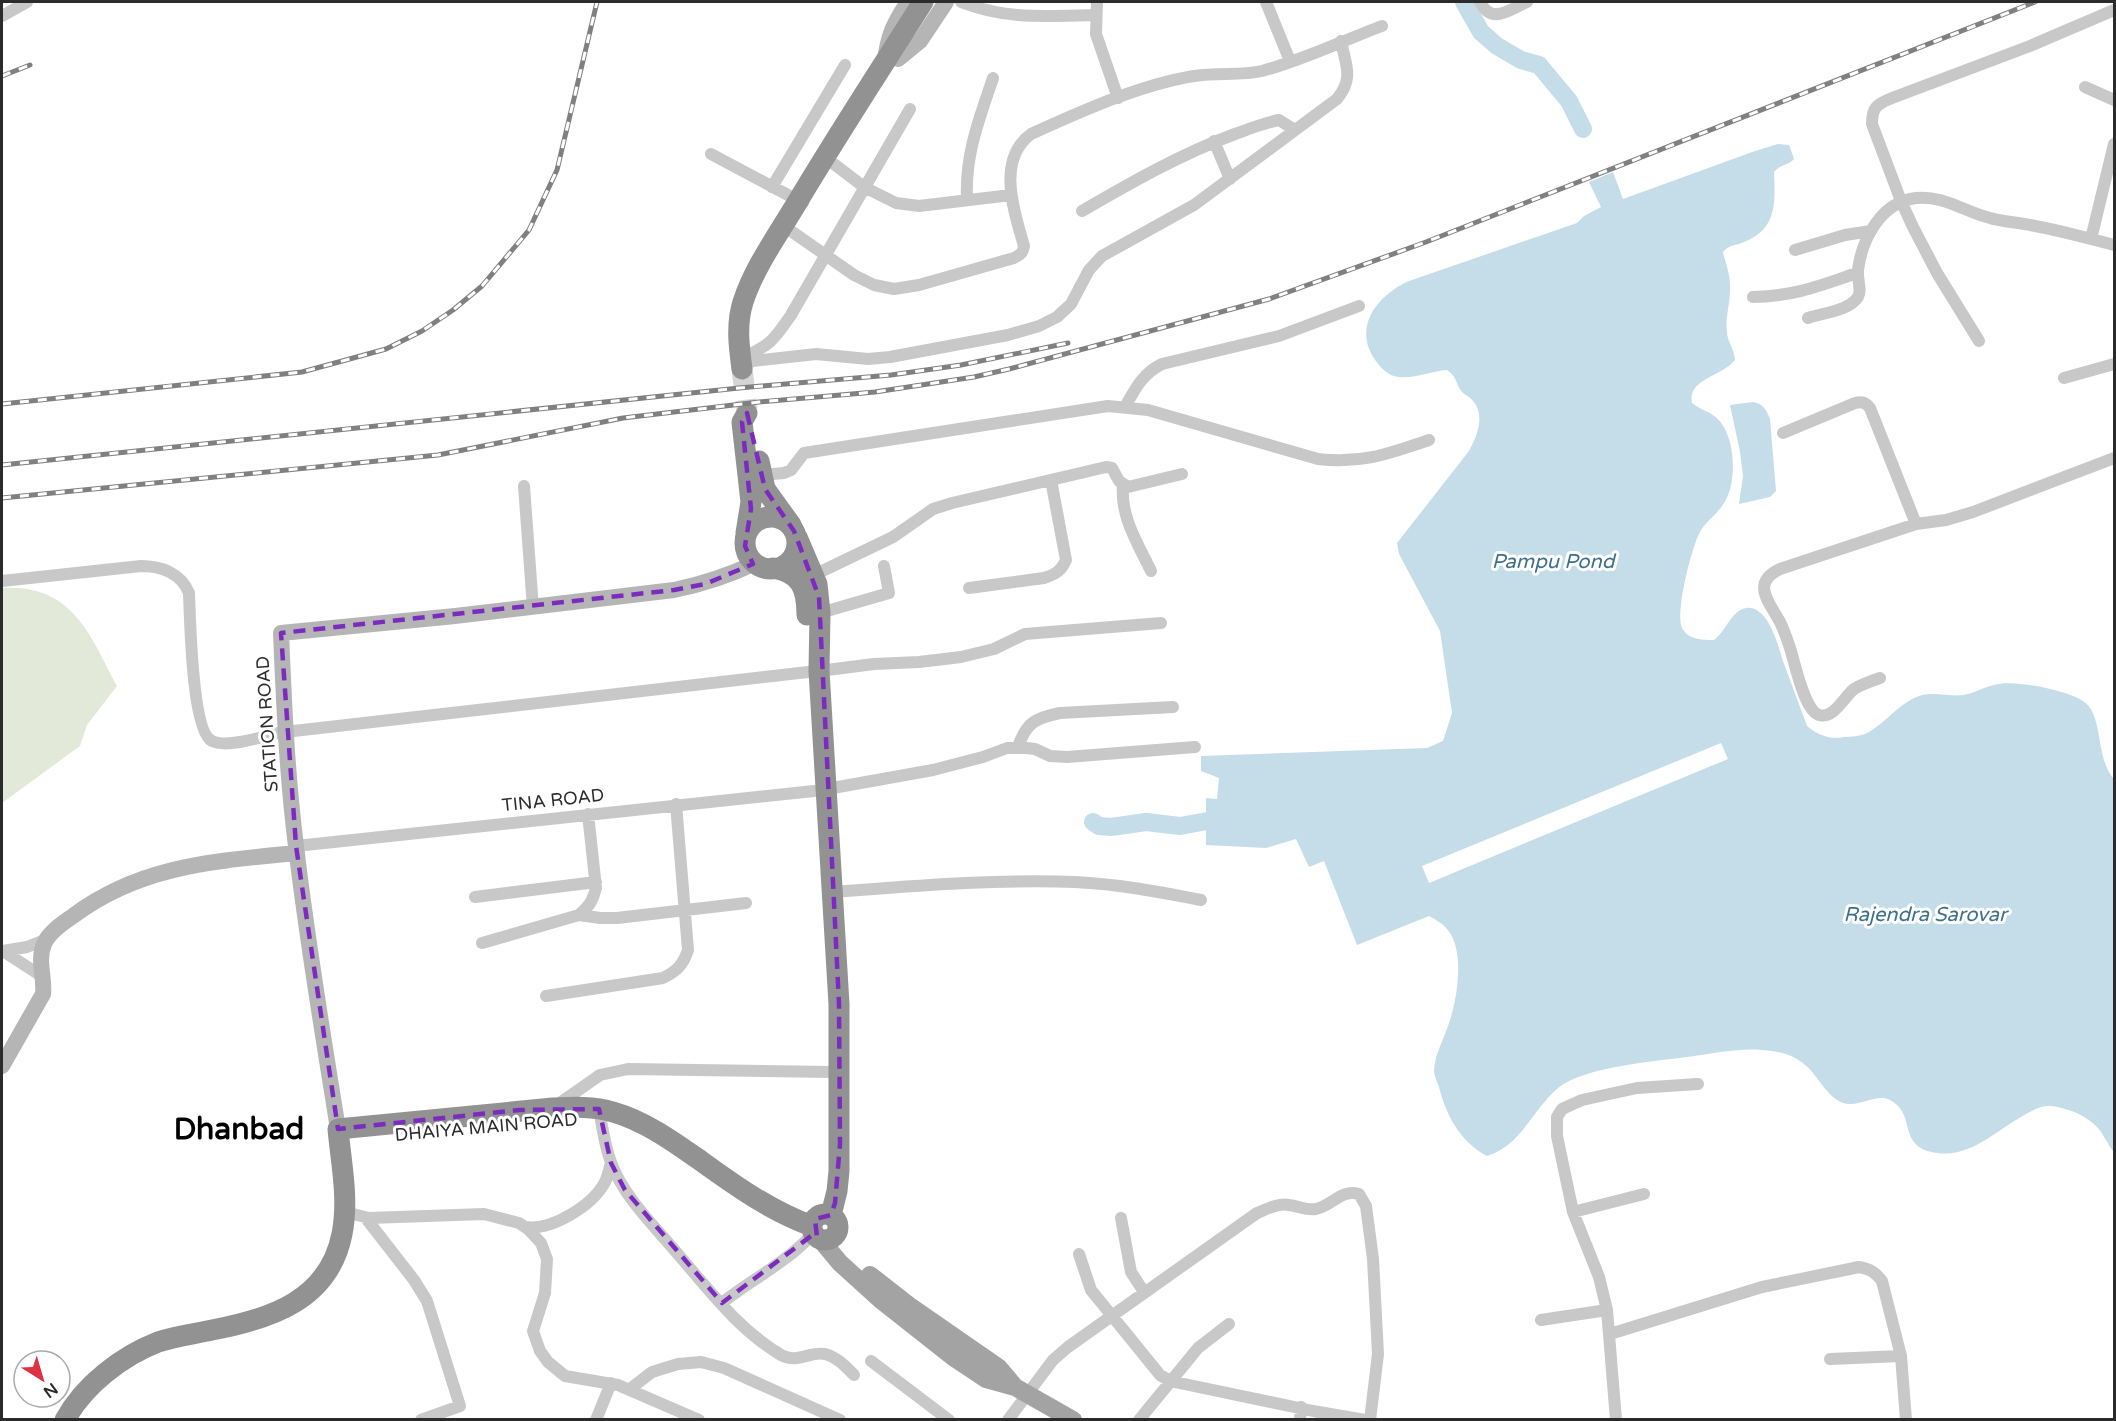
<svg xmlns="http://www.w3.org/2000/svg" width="2116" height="1421" font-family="'Varela Round',sans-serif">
  <rect width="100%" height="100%" fill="#fff"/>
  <path fill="#e2e9d9" d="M2,588C72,584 89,633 117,686L87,725L80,746L2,803Z"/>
  <path fill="#c5dce9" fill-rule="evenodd" d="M1778,144L1789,145L1794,159C1788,166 1780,164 1774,172C1775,201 1778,229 1744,242C1736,246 1729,244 1723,252C1726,265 1731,276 1730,290C1730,304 1725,318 1727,333C1728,343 1734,348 1735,360C1721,377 1687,379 1692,403C1702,411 1714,412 1722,424C1736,444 1737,487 1722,506C1715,516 1704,523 1699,534C1691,550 1675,613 1682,628C1688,640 1703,640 1714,640C1726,631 1731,611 1746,608C1755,606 1764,615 1768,622C1775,634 1779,648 1783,661C1791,683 1799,704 1807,726C1818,735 1830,740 1844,737C1850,737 1857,736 1862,735C1881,729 1898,703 1919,696C1934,691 1949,697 1964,695C1975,693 1984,687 1994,685C2013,679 2066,690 2083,701C2104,714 2095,759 2114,779V1152C2107,1144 2104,1134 2096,1126C2088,1118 2077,1112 2065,1109C2060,1108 2053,1105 2047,1106C2040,1106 2032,1111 2026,1114C1998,1129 1971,1158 1937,1153C1900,1148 1914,1121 1897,1105C1881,1090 1868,1104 1850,1104C1829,1104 1819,1075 1804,1064C1792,1054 1777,1051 1762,1050C1739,1048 1716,1053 1694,1056C1659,1061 1585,1066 1558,1088C1532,1110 1522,1145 1487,1156C1461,1142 1446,1116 1439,1087C1437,1082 1434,1075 1434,1070C1435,1054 1443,1041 1448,1026C1457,1002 1466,950 1447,929C1442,923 1435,919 1429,916L1357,945L1324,861L1309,867L1296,839L1266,848L1206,845V798L1217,799L1219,778L1201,771V756L1427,748L1443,741L1452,713L1440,631L1399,554L1397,543L1469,451C1477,436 1485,417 1474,402C1470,396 1463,395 1460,389C1455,381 1456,376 1447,370C1429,371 1408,382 1391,375C1383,371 1376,362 1372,355C1354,323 1381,293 1409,281L1577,223L1584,216L1601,207L1589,182L1613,172L1623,199L1755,151ZM1721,743L1728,759L1429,883L1422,866Z
    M1753,402C1763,403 1767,411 1770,419L1776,491L1770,497L1739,504L1743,476L1740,452L1730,405Z"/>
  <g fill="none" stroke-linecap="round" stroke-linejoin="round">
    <path stroke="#c5dce9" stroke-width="18" d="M1464,2L1481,32L1497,46L1521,60L1539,65L1569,101L1583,129
      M1093,822L1099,826L1111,827L1146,822L1180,826L1229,817"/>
    <path stroke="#d5d5d5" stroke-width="21" stroke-dasharray="21 10" stroke-linecap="butt" d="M742,369L747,410"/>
    <path stroke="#c8c8c8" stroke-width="12" d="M961,2C1006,20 1047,16 1095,15
      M1097,2L1096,34L1118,98
      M1266,2L1290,61
      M1480,2C1492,25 1508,10 1527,2
      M2,16L27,2
      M2085,87L2114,100
      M1214,141L1230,179
      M711,154L803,203
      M834,164L864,187L896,203L919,206L1011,195
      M772,187L845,65
      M967,199C965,154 979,120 993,78
      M1082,211C1132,182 1181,154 1235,134C1249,129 1264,123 1279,120L1295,130
      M791,231L854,275L874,285L894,289L919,285L1014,258C1020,255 1023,253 1024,246C1014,211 996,160 1031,134C1082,111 1139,85 1194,76C1217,72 1240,76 1262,71C1303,60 1342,41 1382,26
      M2091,239L2114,144
      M1795,250L1845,235L1871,231
      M1753,297C1795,296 1819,286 1857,273
      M1808,318C1822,313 1849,311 1858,297C1862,290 1857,279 1858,270C1862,239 1881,202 1916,198C1943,195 1965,212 1990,218C2003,222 2017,222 2030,225C2059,230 2087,238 2114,245
      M1979,341L1937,273L1913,227L1901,201L1872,124C1872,107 1877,104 1892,98L2030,46L2114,10
      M740,358C769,347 774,340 791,315L910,109
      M741,366L753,361L816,354L868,359L890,357L1008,335L1039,326L1057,317L1071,304L1089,270L1102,256L1194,205L1337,99C1354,78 1346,66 1341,41
      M2064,378L2114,364
      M1125,407C1135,389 1143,373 1162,364L1279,336L1359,306
      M1783,433L1855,403C1863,401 1866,403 1870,408L1916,524
      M761,475L784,473L791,470L804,453L1108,406L1148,410L1318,459C1362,464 1388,454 1429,440
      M1123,485C1120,516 1138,544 1151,571
      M524,486L533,608
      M814,575L893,537L933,509L952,503L1106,467L1112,468L1119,481L1128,487L1182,474
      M2,581L141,566C161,566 181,573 189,593C190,617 192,732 212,741C228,749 268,735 285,731
      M969,588L1044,578C1056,574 1061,571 1066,560L1051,480
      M820,613L889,593L884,566
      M819,671L874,664L919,662L961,657L994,649L1025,634L1161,623
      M1880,678C1871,681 1862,684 1854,689C1844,697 1834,719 1819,715C1804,710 1795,663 1790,648C1787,639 1784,630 1780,622C1770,603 1750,583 1780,569L1916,524L1946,520L1973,512L2114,458
      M285,732L808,672
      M1018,747C1026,723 1035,718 1060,713L1173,707
      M827,789L933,770L983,757L1007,748H1026L1035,749L1050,756L1067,757L1195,747
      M296,846L814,791
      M833,892C914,886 994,879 1075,882C1118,884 1160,892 1201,900
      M475,897L596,882
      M579,915L600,918H617L746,903
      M482,943L579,915C589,907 593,900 596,888L588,814
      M43,977L3,951L27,947L47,939
      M546,996L663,978C677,971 683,965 688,950L676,804
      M557,1105L600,1075L628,1069L831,1072
      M599,1109C603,1131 606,1154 616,1174C631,1204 656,1228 677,1253C709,1290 739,1330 781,1355C797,1364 810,1351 825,1354C837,1357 846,1367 854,1375
      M345,1212L369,1218L484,1214L519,1223L528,1229L541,1243L547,1259L545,1293L533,1331L540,1351L548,1362L565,1376L618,1385L699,1420
      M1573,1212L1644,1194
      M365,1217L414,1280L427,1301L460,1406L421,1420
      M1121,1218L1131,1272L1144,1292
      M525,1227C552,1231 593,1205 605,1182C608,1176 609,1170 611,1163
      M1079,1254L1091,1290L1160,1375L1170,1381L1313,1411L1365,1420
      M722,1303C751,1280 785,1263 811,1236
      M1541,1320L1607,1310
      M1610,1334L1762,1287L1859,1267C1870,1269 1875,1272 1882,1281L1901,1356L1906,1420
      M1830,1359L1901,1356
      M871,1361L949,1420
      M630,1389L652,1372L678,1364L701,1362L724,1368L840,1420
      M596,1420L611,1383
      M1008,1420L1053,1360L1068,1347L1257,1213C1267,1209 1278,1203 1289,1205C1299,1206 1306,1211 1316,1209C1333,1205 1341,1189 1359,1194L1366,1206L1373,1259L1378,1354L1370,1420
      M1139,1420L1198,1348L1229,1324
      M1300,1420L1301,1407
      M1616,1420L1607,1310L1599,1277L1573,1212L1557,1136V1117L1562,1109L1582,1100L1637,1088L1698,1084"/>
    <path stroke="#b5b5b5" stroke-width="16" d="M898,59L920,41L946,2
      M885,61C888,35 894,23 908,2
      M2,1066L43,994C45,977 37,961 44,944C49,932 63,923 73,916C141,865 216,861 297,853
      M338,1129C323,1035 307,941 296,846C287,775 284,704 281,633L455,616L674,590C703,584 728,576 755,563"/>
    <path stroke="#a3a3a3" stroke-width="18" d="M820,1239L840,1263L882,1301L953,1357L986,1379L1015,1387L1073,1420
      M870,1275L911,1307L999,1368L1015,1387"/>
    <path stroke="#929292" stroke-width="21" d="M742,369C739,347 736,324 743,302C754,268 777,236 795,206C836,137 880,70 923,2
      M759,461L765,489L791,525
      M745 543a26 26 0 1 1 52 0a26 26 0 1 1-52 0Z
      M746,533L751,502L742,422L747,413
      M797,537L817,584L820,613L819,671L839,1004V1171L837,1191L831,1215
      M773,568C801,573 807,588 807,615
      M812 1227a13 13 0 1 1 26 0a13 13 0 1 1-26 0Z
      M65,1420C84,1385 122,1356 158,1342C176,1336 194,1334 212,1330C271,1319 329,1300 342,1234C349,1199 341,1163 338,1129L553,1108C574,1107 593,1106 613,1112C645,1121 674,1142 701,1161C737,1187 771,1211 812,1226"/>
    <defs>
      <path id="rail" d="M2,76L30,65
        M2,404L302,372L386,349L422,331L453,310L482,286L529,230L557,170L597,2
        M2,465L739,388L891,375L961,365L1068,343
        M2,498L438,455L623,418L759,402L875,392L974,377L1009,369L1269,299L1426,242L2035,2"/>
    </defs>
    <use href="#rail" stroke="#808080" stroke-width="5"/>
    <use href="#rail" stroke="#fff" stroke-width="3" stroke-dasharray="9" stroke-linecap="butt"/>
  </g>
  <path fill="none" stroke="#7b2cbf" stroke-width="4.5" stroke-dasharray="12 8" stroke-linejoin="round" d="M747,413L765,489L794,531L819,597L839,1004L840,1144L835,1203L831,1215L815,1219L817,1237L811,1236L722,1303L625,1190L611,1163L599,1109L519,1110L338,1129L296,846L281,633L674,590L705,584L753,564L745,546L751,509L742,422Z"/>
  <g text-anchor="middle" stroke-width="6" stroke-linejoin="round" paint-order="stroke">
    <g font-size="18" fill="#2b2b2b" stroke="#fff">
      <text transform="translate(267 724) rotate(-94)" y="6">STATION ROAD</text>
      <text transform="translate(553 800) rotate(-6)" y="6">TINA ROAD</text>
      <text transform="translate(486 1127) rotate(-5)" y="6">DHAIYA MAIN ROAD</text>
    </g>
    <g font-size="20" font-style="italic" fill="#3c6f8a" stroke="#fff">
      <text x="1553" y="568">Pampu Pond</text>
      <text x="1925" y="921">Rajendra Sarovar</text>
    </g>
    <g font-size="30" font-weight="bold" fill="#000" stroke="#fff">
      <text x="239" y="1139">Dhanbad</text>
    </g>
  </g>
  <rect width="2116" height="1421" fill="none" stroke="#2b2b2b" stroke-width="6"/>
  <g transform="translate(42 1379) rotate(143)"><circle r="28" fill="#ffffff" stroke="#aaaaaa" stroke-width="1.5"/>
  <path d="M0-4.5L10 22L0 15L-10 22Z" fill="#e03043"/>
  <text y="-9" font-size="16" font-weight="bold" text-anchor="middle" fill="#2b2b2b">N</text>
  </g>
</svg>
